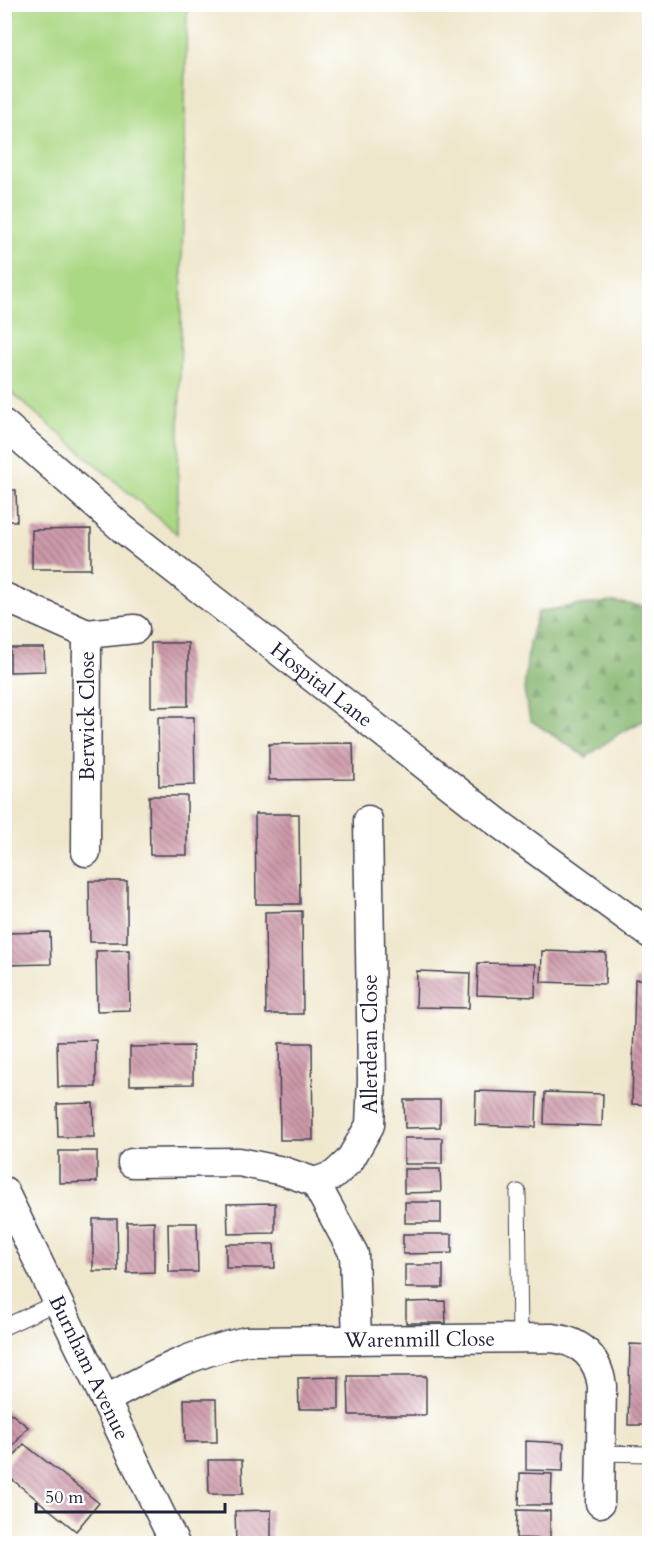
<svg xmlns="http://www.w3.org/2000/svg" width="654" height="1548" font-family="Cardo,serif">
  <defs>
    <pattern id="forest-firs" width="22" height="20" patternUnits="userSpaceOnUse" patternTransform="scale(1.5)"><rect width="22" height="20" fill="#88b872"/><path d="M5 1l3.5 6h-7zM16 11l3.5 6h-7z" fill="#6f955f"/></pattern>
    <pattern id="building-back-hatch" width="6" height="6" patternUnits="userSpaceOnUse" patternTransform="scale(1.5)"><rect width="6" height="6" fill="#cd99a9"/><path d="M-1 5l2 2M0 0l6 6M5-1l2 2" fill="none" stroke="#a67c8b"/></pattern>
  </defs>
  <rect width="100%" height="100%" fill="#fff"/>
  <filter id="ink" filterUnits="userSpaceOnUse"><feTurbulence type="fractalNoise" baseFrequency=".0167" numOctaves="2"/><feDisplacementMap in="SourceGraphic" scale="12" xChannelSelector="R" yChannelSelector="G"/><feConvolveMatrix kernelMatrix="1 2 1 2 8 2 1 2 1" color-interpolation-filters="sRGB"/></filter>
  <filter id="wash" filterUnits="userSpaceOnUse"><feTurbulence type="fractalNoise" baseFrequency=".008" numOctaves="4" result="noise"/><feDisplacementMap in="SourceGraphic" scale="24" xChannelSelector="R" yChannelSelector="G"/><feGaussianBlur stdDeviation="1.35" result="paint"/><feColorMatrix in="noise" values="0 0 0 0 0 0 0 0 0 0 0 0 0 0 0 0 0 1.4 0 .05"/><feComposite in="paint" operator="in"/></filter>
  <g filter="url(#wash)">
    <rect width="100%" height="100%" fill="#efe7cc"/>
    <path fill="#abd884" stroke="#667d60" stroke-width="1.5" d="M5,4L187,5L177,534L5,387Z"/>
    <path fill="url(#forest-firs)" stroke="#556d56" stroke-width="1.5" d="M614,602L649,607V718L620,733L586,757L530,720L524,690L529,643L538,612L577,605Z"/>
    <g id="blocks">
      <path fill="url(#building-back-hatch)" d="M4,490H16L17,521H4Z
        M91,529V569H32V530Z
        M151,643H188V706L151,707Z
        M10,648H44L45,671L10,672Z
        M158,717H194L195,785L159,786Z
        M353,743L354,779L269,780V744Z
        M149,796H187V855H150Z
        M255,814H299L300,904H256Z
        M89,881H127V942H90Z
        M302,911L303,1014H266L265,912Z
        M50,932L51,964L4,965V933Z
        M129,950L130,1010L97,1011L96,951Z
        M542,951L606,953L605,984L541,982Z
        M478,963L536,964L535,997L477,995Z
        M417,971L470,973L469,1008L416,1007Z
        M635,979L650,980V1105L632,1104Z
        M96,1040V1087H58L57,1041Z
        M279,1043H312L313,1140H280Z
        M193,1046V1084L130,1085V1047Z
        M476,1091L537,1093L536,1127L475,1125Z
        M545,1092L603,1094L602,1126L544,1124Z
        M404,1100H440V1127L405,1128Z
        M93,1103L94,1137H58L57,1104Z
        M404,1138H442V1164H404Z
        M59,1151H97V1182L59,1183Z
        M404,1169H440L441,1192L404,1193Z
        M405,1202H441V1223H405Z
        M275,1203V1233L228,1234L227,1204Z
        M93,1219H117L118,1271H93Z
        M154,1221V1272L127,1273V1222Z
        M168,1223H197L198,1272H169Z
        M403,1234H452V1253L403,1254Z
        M226,1244H274L275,1268H226Z
        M405,1265H443V1288H405Z
        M445,1301L446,1323H406V1302Z
        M630,1344L650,1345V1425H628Z
        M348,1376H426V1415H349Z
        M339,1377V1409H299L298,1378Z
        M184,1399H216L217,1442H185Z
        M4,1408L28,1427L7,1454L4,1452Z
        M526,1441L564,1443L563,1471L526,1470Z
        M24,1444L99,1503L76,1531L4,1473V1468Z
        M208,1460H242L243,1494H209Z
        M520,1473L552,1474L551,1505H519Z
        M271,1510V1543H236L235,1511Z
        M517,1510L550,1511V1539L516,1538Z"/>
    </g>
  </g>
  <g filter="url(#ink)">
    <use href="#blocks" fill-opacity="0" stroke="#414051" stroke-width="1.5"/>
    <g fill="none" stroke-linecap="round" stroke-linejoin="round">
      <defs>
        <path id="lane" d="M518,1192L520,1338
          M4,1327L58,1302
          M601,1453L650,1454"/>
        <g id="street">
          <path id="s1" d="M4,424L123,529L501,825L650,934"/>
          <path d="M4,597L87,634L86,852"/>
          <path d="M87,634L135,629"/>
          <path d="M132,1163L239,1162L283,1171L315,1182"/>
          <path id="s2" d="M4,1191L175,1544"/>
          <path d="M357,1340L354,1254L315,1182L334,1175L350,1160L370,1125L372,1080L368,820"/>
          <path id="s3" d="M105,1400C153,1374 193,1353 246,1341L552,1338C581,1341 598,1357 602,1386L600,1503"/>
        </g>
      </defs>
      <use href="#lane" stroke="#414051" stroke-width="17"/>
      <use href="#street" stroke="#414051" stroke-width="31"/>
      <use href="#lane" stroke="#fff" stroke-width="15"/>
      <use href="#street" stroke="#fff" stroke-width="28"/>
    </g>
  </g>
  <g text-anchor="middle" stroke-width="4.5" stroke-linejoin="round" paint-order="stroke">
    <g font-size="21" fill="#22223b" stroke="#fff">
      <text dy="7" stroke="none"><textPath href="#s1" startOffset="411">Hospital Lane</textPath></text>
      <text transform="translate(87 716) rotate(-90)" y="7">Berwick Close</text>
      <text transform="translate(370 1044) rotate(-90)" y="7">Allerdean Close</text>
      <text dy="7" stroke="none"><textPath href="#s3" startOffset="327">Warenmill Close</textPath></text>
      <text dy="7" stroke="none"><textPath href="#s2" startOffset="196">Burnham Avenue</textPath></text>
    </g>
  </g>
  <rect width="654" height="1548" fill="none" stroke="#fff" stroke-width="24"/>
  <path d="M36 1503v9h189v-9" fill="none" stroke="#22223b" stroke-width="3"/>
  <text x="45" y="1503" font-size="18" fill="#22223b" stroke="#ffffff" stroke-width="4.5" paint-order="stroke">50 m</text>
</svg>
